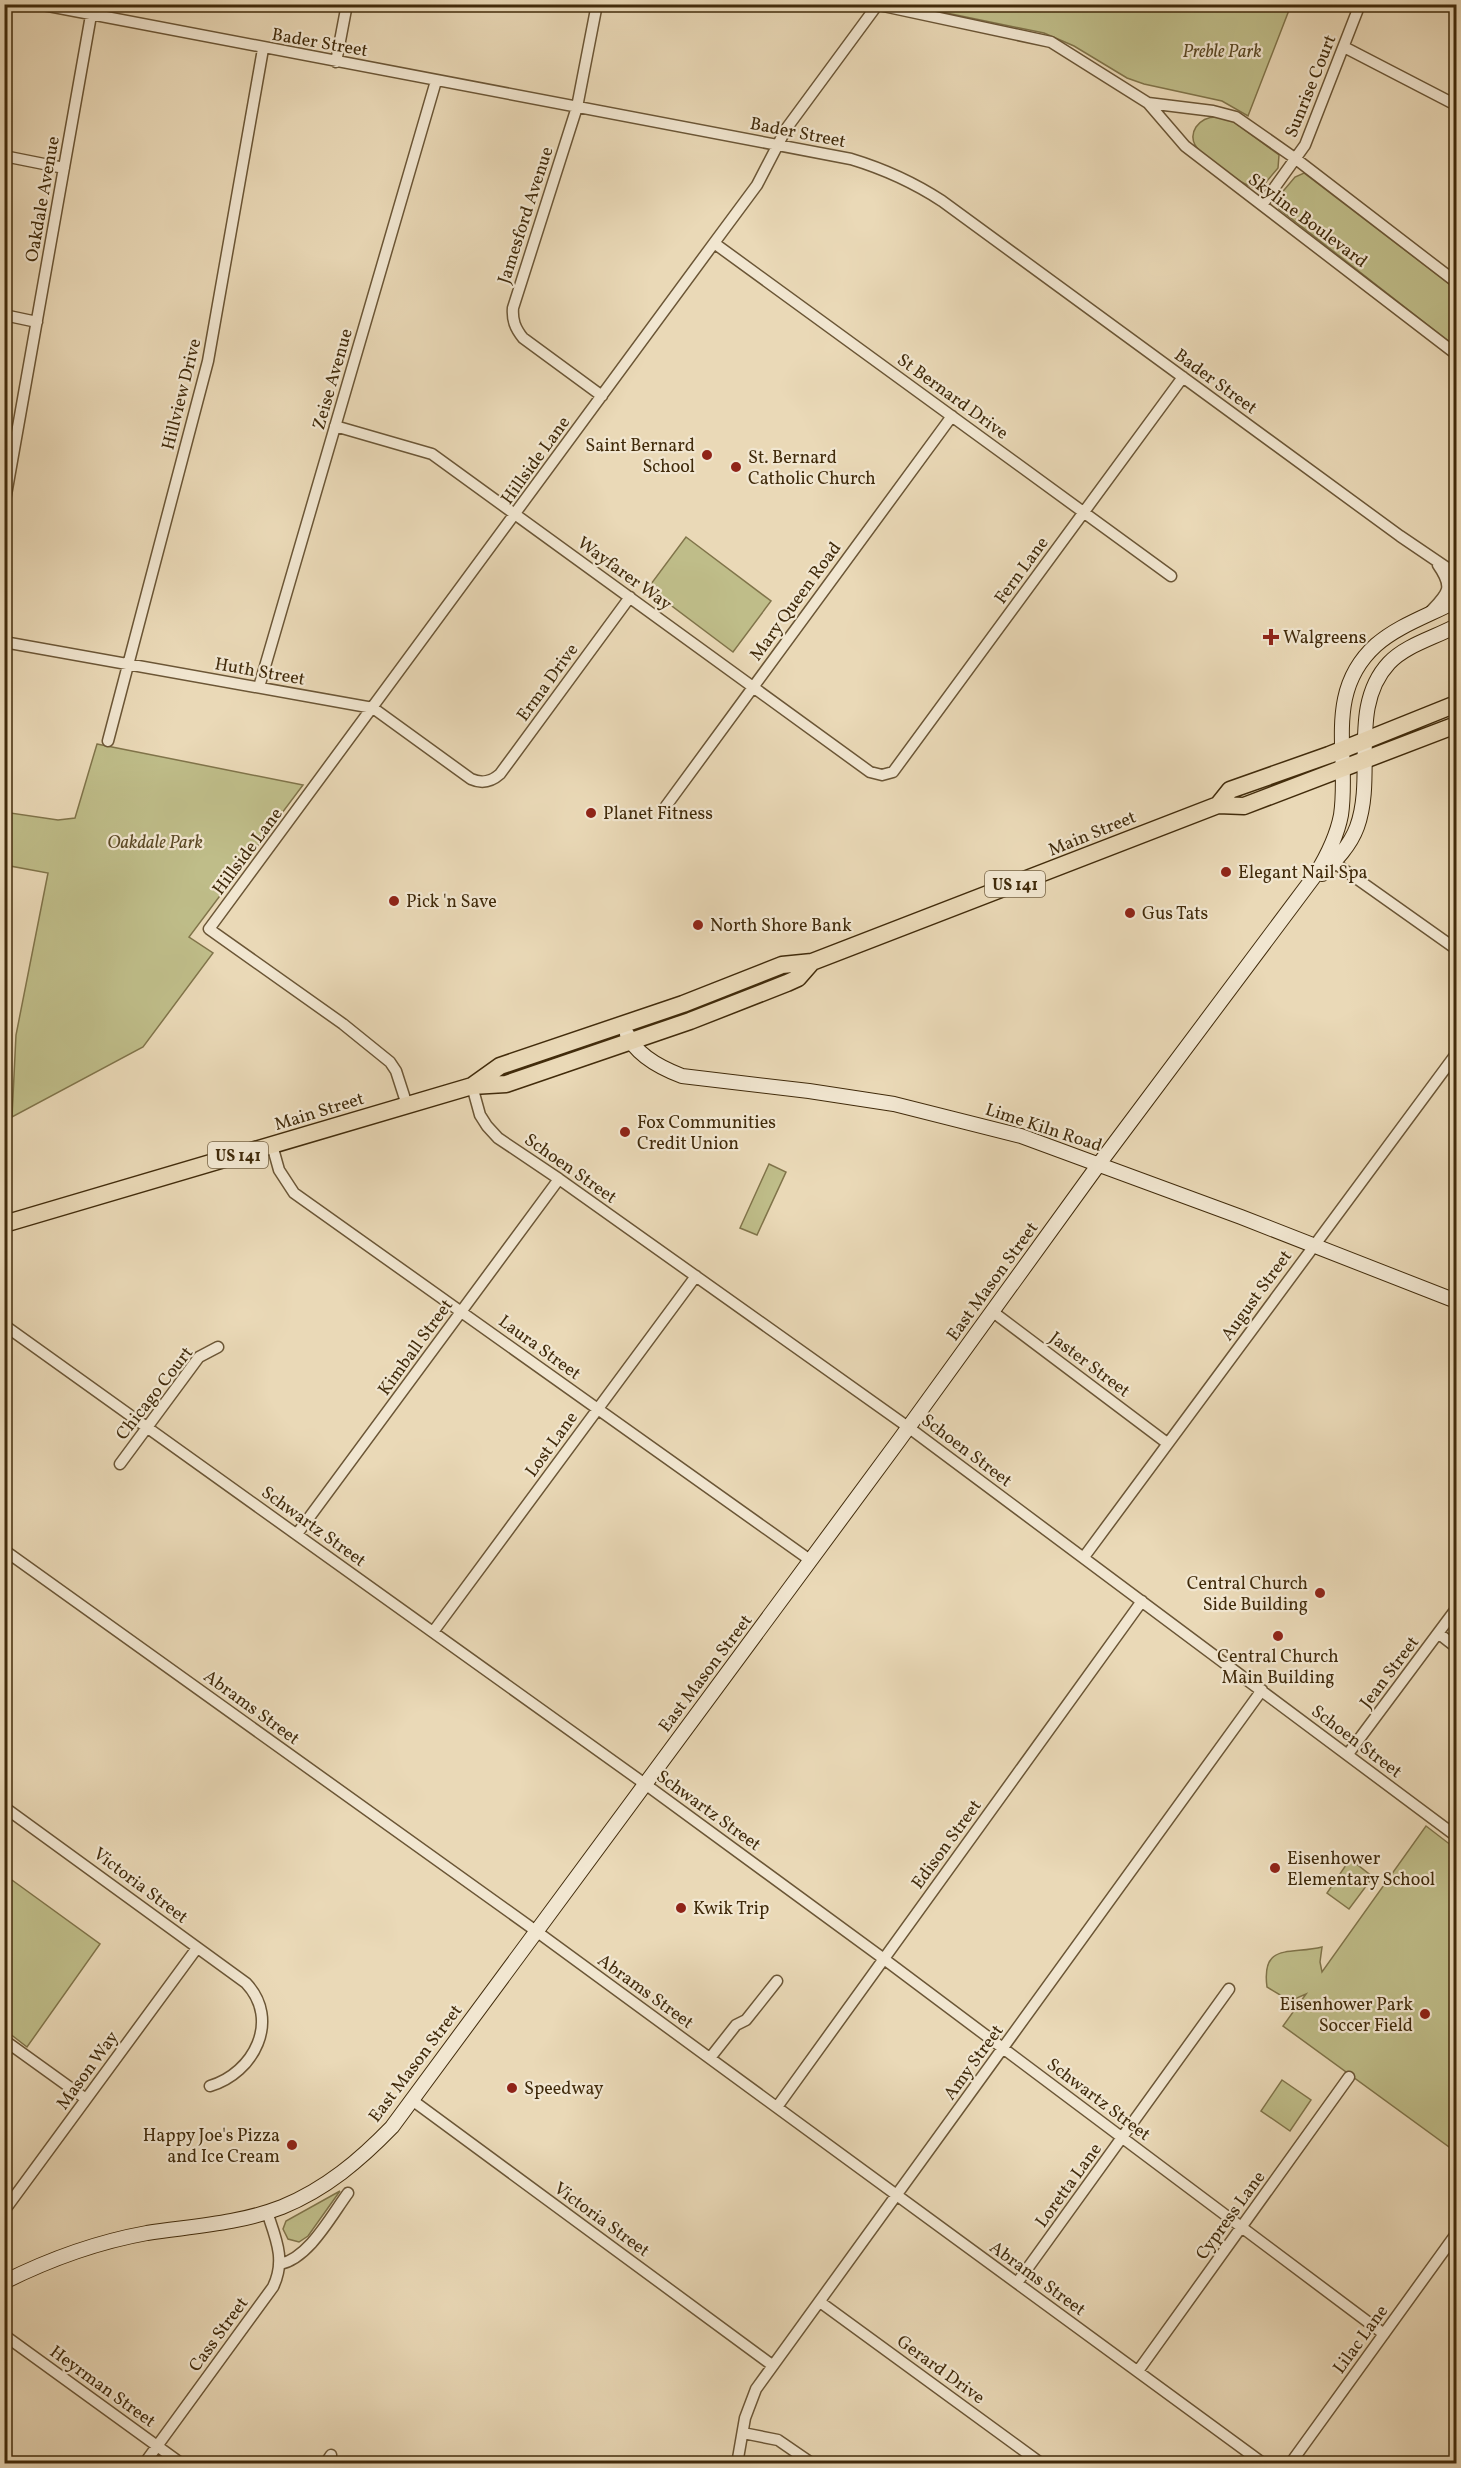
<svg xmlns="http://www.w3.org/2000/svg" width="1461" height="2468" font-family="Vollkorn,serif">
  <rect width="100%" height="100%" fill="#ead9b7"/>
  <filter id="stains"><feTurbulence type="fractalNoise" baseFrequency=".00333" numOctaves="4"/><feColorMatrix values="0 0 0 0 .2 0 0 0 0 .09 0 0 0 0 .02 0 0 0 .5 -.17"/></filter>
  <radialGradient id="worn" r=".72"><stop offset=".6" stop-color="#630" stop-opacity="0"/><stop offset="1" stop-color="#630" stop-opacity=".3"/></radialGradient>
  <path fill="#bfbd89" stroke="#80744a" stroke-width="1.5" d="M908,5H1291L1248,116L1222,101L1144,84L1127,78L1074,46L1044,33Z
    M1216,117L1230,119L1279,155L1278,168L1261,188C1248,191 1202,157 1195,145C1192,139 1192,133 1196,127C1201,120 1207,117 1216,117Z
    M1304,173L1456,289V347L1279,209V196L1295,177Z
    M686,537L771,601L733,652L648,588Z
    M97,744L303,785L189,937L213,953L143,1047L12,1117L16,1035L48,873L5,865L4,812L58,820L75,818Z
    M769,1164L786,1172L757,1235L740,1228Z
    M1426,1826L1456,1849V2152L1283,2026L1306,1994L1290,2001L1267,1987C1261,1942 1291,1955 1322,1947L1320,1962L1322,1972Z
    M1350,1859L1373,1877L1349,1909L1327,1893Z
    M5,1875L100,1944L27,2047L5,2030Z
    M1282,2080L1311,2100L1290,2131L1261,2111Z
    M340,2191L308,2236L299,2242L288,2239L283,2229L286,2221Z"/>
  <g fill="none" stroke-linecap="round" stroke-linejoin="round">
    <defs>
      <path id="street" d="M38,4L851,159C884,169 913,182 942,201L1400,536L1456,574
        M597,4L577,107L513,308C512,320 515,328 523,338L602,396
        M874,4L1051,42L1148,103L1185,146L1456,354
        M1344,47L1456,105
        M336,62L347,4
        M1148,103L1213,111L1236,117L1296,159L1456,282
        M4,156L64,168
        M1262,205L1305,145L1360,4
        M714,243L1171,576
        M4,315L37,322
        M335,426L432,454L870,772L882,775L893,772L1183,377
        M4,506L93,4
        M1431,611C1448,593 1454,588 1438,565
        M4,642L373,708L471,779C482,784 491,782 500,774L630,597
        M259,687L436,81
        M108,741L208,361L263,49
        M666,806L952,416
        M1329,859L1456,949
        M472,1086L480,1115L487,1126L498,1138L559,1179L908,1427L1456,1836
        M407,1105L396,1071L390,1062L343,1024L209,929L714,243L757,185L786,129L878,4
        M272,1145L279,1170L294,1193L810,1560
        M993,1312L1167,1443
        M4,1325L645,1784L884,1959L1384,2334
        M120,1464L199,1357L218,1347
        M297,1534L559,1179
        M4,1550L536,1931L1264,2464
        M1084,1557L1456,1054
        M433,1632L696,1276
        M1438,1633L1456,1647
        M1348,1754L1456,1609
        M4,1807L246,1983C281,2020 254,2073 210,2086
        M4,2040L86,2099
        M710,2058L736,2025L746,2020L777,1981
        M412,2100L772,2365
        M777,2107L1142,1601
        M4,2211L197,1948
        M280,2264C309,2258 331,2216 348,2193
        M1017,2283L1229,1989
        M820,2302L1042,2464
        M4,2335L182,2464
        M1138,2371L1349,2077
        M743,2433L778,2440L813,2464
        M144,2464L273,2287C286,2260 276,2239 267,2212
        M325,2464L331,2455
        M737,2464L745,2418L756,2389L1262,1690
        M1290,2464L1456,2234"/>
      <path id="secondary" d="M1322,874C1336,860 1350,846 1357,827C1376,775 1348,707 1389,663C1406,645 1434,638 1456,626
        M627,1034C636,1055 661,1068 682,1076L809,1091L894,1104L1021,1136L1241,1217L1456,1301
        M4,2282C50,2259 97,2242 147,2233C193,2226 238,2224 282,2207C326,2189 360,2160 392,2127L900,1439L1099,1164L1316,874C1327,856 1337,836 1341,815C1350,755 1323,693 1376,645C1399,625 1430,615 1456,601"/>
      <path id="primary" d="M1218,805L1230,790L1329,755L1456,704
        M472,1086L500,1066L683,1004L782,965L812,962L1218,805L1244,806L1456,725
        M4,1224L472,1086L506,1084L690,1021L787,983L798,978L812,962"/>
    </defs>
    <use href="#street" stroke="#6b5636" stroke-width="13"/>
    <use href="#secondary" stroke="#412b0b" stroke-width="16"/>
    <use href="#primary" stroke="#412b0b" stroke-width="19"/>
    <use href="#street" stroke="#f1e6d0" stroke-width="10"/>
    <use href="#secondary" stroke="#f1e6d0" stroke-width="14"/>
    <use href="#primary" stroke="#ead9b7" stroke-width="16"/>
  </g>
  <g fill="#8f2418" stroke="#f1e6d0" stroke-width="2">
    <circle cx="707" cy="455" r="6"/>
    <circle cx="736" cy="467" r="6"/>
    <path d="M1268 628h6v6h6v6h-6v6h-6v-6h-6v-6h6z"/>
    <circle cx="591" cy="813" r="6"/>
    <circle cx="1226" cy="872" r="6"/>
    <circle cx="394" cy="901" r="6"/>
    <circle cx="1130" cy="913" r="6"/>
    <circle cx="698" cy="925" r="6"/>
    <circle cx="625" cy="1132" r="6"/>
    <circle cx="1320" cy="1593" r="6"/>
    <circle cx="1278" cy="1636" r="6"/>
    <circle cx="1275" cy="1868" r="6"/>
    <circle cx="681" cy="1908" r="6"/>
    <circle cx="1425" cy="2014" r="6"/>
    <circle cx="512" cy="2088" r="6"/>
    <circle cx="292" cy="2145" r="6"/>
  </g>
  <g text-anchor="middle" stroke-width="4.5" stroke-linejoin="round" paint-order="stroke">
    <g fill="#f1e6d0" stroke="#766346" stroke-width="1.5">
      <rect x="985" y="871" width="60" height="26" rx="4.5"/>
      <rect x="208" y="1142" width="60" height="26" rx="4.5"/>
    </g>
    <g font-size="16" font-weight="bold" fill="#412b0b">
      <text x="1015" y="890">US 141</text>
      <text x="238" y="1161">US 141</text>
    </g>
    <g font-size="18" fill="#412b0b" stroke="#f1e6d0">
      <text transform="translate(320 42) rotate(10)" y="6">Bader Street</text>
      <text transform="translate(1310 86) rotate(-68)" y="6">Sunrise Court</text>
      <text transform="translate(798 132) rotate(11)" y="6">Bader Street</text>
      <text transform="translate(42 199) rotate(-80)" y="6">Oakdale Avenue</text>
      <text transform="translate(525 215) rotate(-72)" y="6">Jamesford Avenue</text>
      <text transform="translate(1308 220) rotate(37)" y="6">Skyline Boulevard</text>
      <text transform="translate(332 379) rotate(-74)" y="6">Zeise Avenue</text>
      <text transform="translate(1216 381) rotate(36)" y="6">Bader Street</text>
      <text transform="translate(181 394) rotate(-76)" y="6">Hillview Drive</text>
      <text transform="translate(953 396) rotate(36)" y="6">St Bernard Drive</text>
      <text transform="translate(535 460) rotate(-54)" y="6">Hillside Lane</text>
      <text transform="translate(1021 570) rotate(-54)" y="6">Fern Lane</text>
      <text transform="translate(625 573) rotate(36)" y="6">Wayfarer Way</text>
      <text transform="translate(795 601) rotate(-54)" y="6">Mary Queen Road</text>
      <text transform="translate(260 671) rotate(10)" y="6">Huth Street</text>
      <text transform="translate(547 682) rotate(-54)" y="6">Erma Drive</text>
      <text transform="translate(1092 833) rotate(-22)" y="6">Main Street</text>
      <text transform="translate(247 851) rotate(-53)" y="6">Hillside Lane</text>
      <text transform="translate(319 1111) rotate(-17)" y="6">Main Street</text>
      <text transform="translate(1044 1127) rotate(18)" y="6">Lime Kiln Road</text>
      <text transform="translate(571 1168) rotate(35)" y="6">Schoen Street</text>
      <text transform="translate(992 1281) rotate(-54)" y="6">East Mason Street</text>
      <text transform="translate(1256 1295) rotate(-54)" y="6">August Street</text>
      <text transform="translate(415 1347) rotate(-54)" y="6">Kimball Street</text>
      <text transform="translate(540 1347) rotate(36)" y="6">Laura Street</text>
      <text transform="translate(1090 1364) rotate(37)" y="6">Jaster Street</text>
      <text transform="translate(154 1393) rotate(-52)" y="6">Chicago Court</text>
      <text transform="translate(551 1444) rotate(-54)" y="6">Lost Lane</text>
      <text transform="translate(967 1450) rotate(37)" y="6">Schoen Street</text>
      <text transform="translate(314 1526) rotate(36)" y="6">Schwartz Street</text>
      <text transform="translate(1389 1672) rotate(-53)" y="6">Jean Street</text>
      <text transform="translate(705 1673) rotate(-53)" y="6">East Mason Street</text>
      <text transform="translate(252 1707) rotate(36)" y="6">Abrams Street</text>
      <text transform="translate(1357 1741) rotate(37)" y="6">Schoen Street</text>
      <text transform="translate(709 1810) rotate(36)" y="6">Schwartz Street</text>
      <text transform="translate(946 1844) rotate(-54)" y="6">Edison Street</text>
      <text transform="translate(141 1885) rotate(37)" y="6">Victoria Street</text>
      <text transform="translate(646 1991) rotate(36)" y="6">Abrams Street</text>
      <text transform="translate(973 2062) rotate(-54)" y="6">Amy Street</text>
      <text transform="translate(415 2063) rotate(-53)" y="6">East Mason Street</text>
      <text transform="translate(87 2070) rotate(-54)" y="6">Mason Way</text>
      <text transform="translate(1099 2099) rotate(37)" y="6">Schwartz Street</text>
      <text transform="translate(1068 2185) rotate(-54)" y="6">Loretta Lane</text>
      <text transform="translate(1230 2215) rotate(-54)" y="6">Cypress Lane</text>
      <text transform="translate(602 2219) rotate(36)" y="6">Victoria Street</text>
      <text transform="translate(1038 2278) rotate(36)" y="6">Abrams Street</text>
      <text transform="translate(218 2334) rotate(-54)" y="6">Cass Street</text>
      <text transform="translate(1360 2339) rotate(-54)" y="6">Lilac Lane</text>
      <text transform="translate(941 2369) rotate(36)" y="6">Gerard Drive</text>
      <text transform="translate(103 2386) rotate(36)" y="6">Heyrman Street</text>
    </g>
    <g font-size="18" font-style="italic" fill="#5a4824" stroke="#f1e6d0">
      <text x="1222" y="57">Preble Park</text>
      <text x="155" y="848">Oakdale Park</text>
    </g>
    <g font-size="18" fill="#412b0b" stroke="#f1e6d0" text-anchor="start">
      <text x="695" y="451" text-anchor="end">Saint Bernard<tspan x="695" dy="21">School</tspan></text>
      <text x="748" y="463">St. Bernard<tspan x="748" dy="21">Catholic Church</tspan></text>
      <text x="1283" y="643">Walgreens</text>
      <text x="603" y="819">Planet Fitness</text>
      <text x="1238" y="878">Elegant Nail Spa</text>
      <text x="406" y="907">Pick 'n Save</text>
      <text x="1142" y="919">Gus Tats</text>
      <text x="710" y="931">North Shore Bank</text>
      <text x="637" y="1128">Fox Communities<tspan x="637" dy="21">Credit Union</tspan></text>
      <text x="1308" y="1589" text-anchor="end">Central Church<tspan x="1308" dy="21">Side Building</tspan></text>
      <text x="1278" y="1662" text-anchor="middle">Central Church<tspan x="1278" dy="21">Main Building</tspan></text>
      <text x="1287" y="1864">Eisenhower<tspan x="1287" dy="21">Elementary School</tspan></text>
      <text x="693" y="1914">Kwik Trip</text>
      <text x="1413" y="2010" text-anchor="end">Eisenhower Park<tspan x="1413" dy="21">Soccer Field</tspan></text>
      <text x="524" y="2094">Speedway</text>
      <text x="280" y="2141" text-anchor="end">Happy Joe's Pizza<tspan x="280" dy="21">and Ice Cream</tspan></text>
    </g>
  </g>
  <rect width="1461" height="2468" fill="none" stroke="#ead9b7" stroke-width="24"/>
  <rect x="6" y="6" width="1449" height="2456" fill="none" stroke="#412b0b" stroke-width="3"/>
  <rect x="12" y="12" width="1437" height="2444" fill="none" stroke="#412b0b" stroke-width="1.5"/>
  <rect width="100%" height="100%" filter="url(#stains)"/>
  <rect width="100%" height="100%" fill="url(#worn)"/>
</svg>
